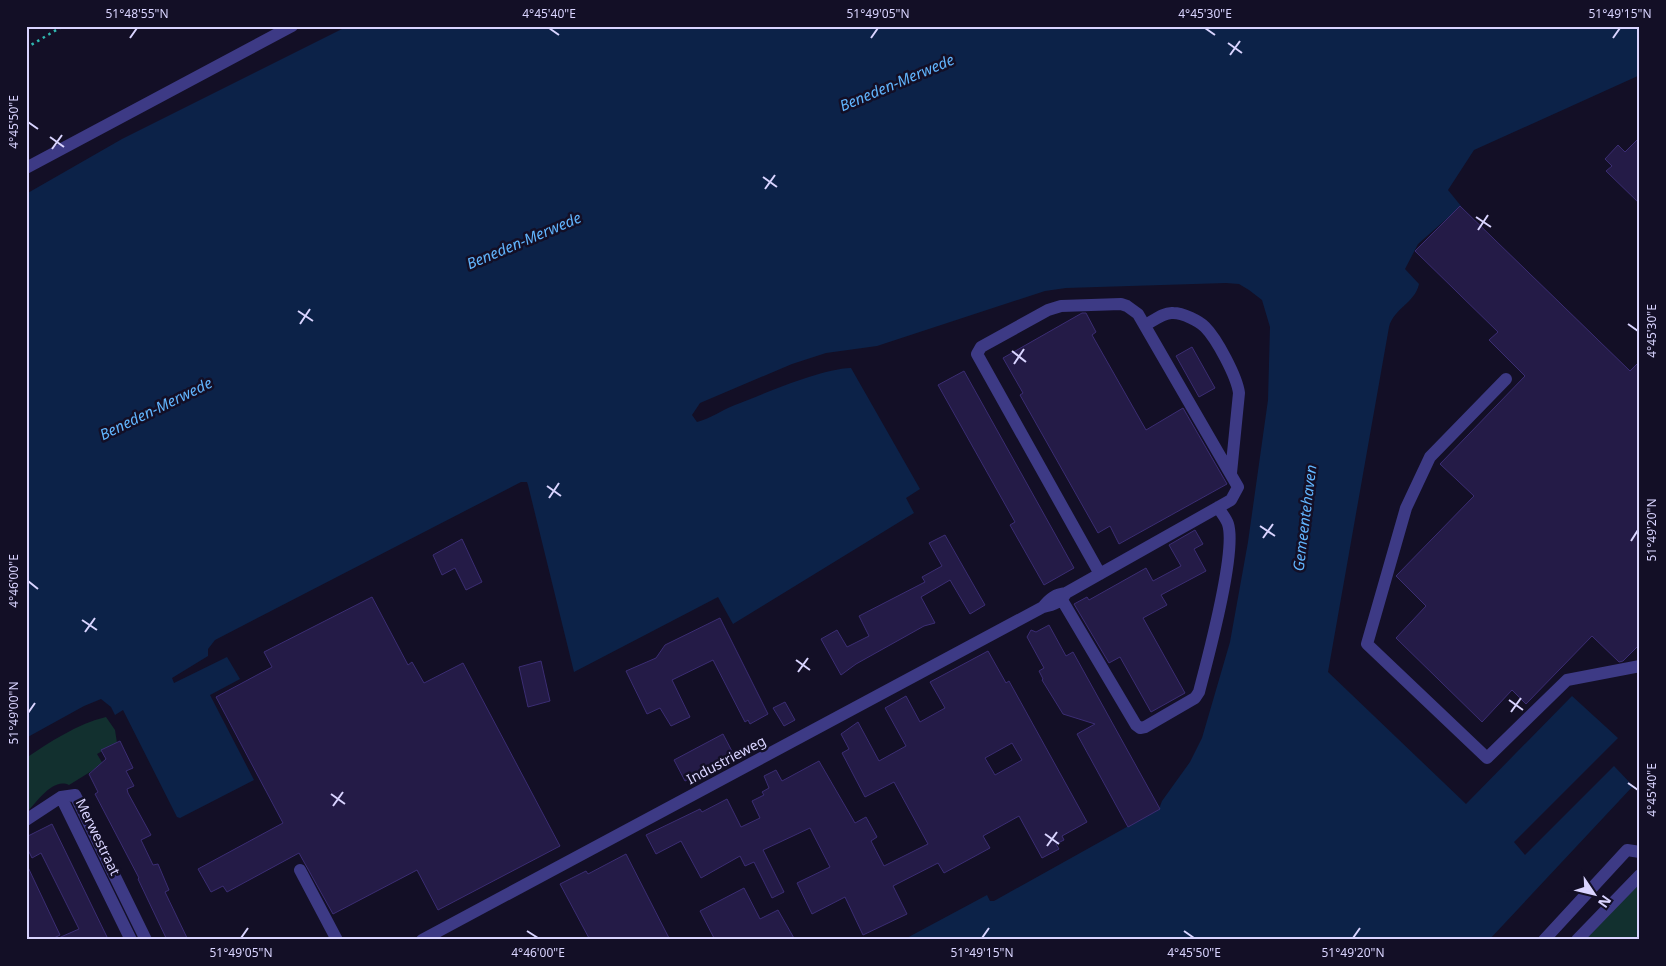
<svg xmlns="http://www.w3.org/2000/svg" width="1666" height="966" font-family="'Noto Sans',sans-serif">
  <rect width="100%" height="100%" fill="#130f26"/>
  <path fill="#12302f" d="M106,717L115,730L117,743L97,754L103,764L69,785C53,777 37,802 26,813V758C50,742 77,724 106,717Z
    M1640,883V937L1637,940H1585Z"/>
  <path fill="#0c2248" d="M348,26H1640V75L1474,150L1448,190L1461,206L1418,244L1405,269L1419,284C1415,303 1394,308 1389,327L1328,672L1466,804L1572,696L1618,738L1514,842L1525,855L1614,766L1633,786L1489,940H903L987,895L990,901H994L1159,809L1162,801L1190,762L1202,738L1230,642L1248,542L1268,400L1270,327L1262,300L1249,290L1239,284L1226,283L1066,288L1045,291L877,346L826,353L792,364L700,403L692,415L697,422C710,419 722,410 735,405C766,393 820,369 851,368L920,489L906,498L914,513L733,624L718,597L574,672L528,485L527,482H521L215,640L208,649V656L172,678L174,683L227,657L240,679L210,695L254,780L180,818L177,817L123,710L115,715L111,707L101,699L84,706L26,738V194L122,139Z"/>
  <path fill="#241b47" stroke="#3b2d73" fill-rule="evenodd" d="M1640,137V204L1606,171L1612,166L1605,159L1618,145L1625,152Z
    M1460,206L1630,371L1640,361V644L1623,661L1619,662L1592,636L1526,704L1512,690L1482,722L1396,638L1426,606L1396,576L1474,496L1440,464L1525,376L1489,340L1498,332L1415,251Z
    M1082,313H1086L1096,332L1092,335L1146,430L1183,408L1227,484L1119,544L1110,526L1098,533L1020,395L1023,393L1003,358Z
    M1192,347L1215,388L1199,397L1176,356Z
    M964,371L1074,568L1044,585L1010,525L1015,522L938,385Z
    M1195,530L1203,544L1194,549L1206,571L1161,595L1167,605L1143,618L1185,693L1151,712L1120,657L1109,663L1074,604L1087,597L1089,600L1146,568L1153,581L1181,566L1169,545Z
    M945,535L985,605L970,614L950,580L921,597L935,623L924,626L856,664L841,675L821,639L837,630L847,647L869,636L859,616L925,582L922,577L942,566L929,543Z
    M462,539L482,582L466,590L455,568L442,575L433,555Z
    M372,597L408,665L412,662L424,683L463,663L560,846L438,910L417,870L333,914L299,853L227,892L223,886L211,892L198,869L283,823L216,697L272,667L264,652Z
    M720,618L768,714L750,724L748,720L745,722L713,660L672,680L690,717L671,726L660,708L647,714L626,671L656,658L665,645Z
    M1049,625L1066,656L1073,652L1160,809L1128,827L1077,734L1095,724L1063,714L1042,680L1043,679L1039,671L1044,668L1027,637L1031,630L1036,632Z
    M988,651L1006,683L1009,681L1087,822L1062,836L1064,840L1056,844L1059,849L1042,858L1019,816L983,836L990,848L944,873L938,863L893,886L907,914L863,935L845,897L812,914L797,883L830,867L810,828L763,850L784,892L772,898L754,862L745,866L740,856L701,878L681,841L656,854L646,835L700,809L702,812L727,799L741,827L760,818L752,801L764,795L762,792L769,788L764,776L776,770L782,781L819,761L855,823L866,817L877,837L871,841L884,866L928,844L894,782L865,797L842,753L849,749L841,734L858,722L879,761L906,746L885,708L906,696L920,722L945,708L930,682ZM1012,743L1022,760L995,775L985,758Z
    M541,661L550,701L528,707L519,667Z
    M785,702L795,720L784,726L773,708Z
    M723,734L734,755L685,781L674,760Z
    M120,741L133,768L126,771L134,786L127,789L128,793L151,835L141,840L153,865L158,864L169,890L165,892L188,940H167L138,879L139,878L95,794L98,792L89,774L106,759L101,750Z
    M52,824L107,937L101,940H54L79,929L41,853L32,858L26,846V837Z
    M626,854L670,940H590L560,884L586,871L588,874Z
    M26,863L60,935L50,940H26Z
    M744,888L760,919L778,910L795,940H715L700,911Z"/>
  <g fill="none" stroke-linecap="round" stroke-linejoin="round">
    <path stroke="#2fb8b0" stroke-width="2.5" stroke-dasharray="2.5 4" stroke-linecap="butt" d="M26,48L63,26"/>
    <path stroke="#3d3a85" stroke-width="12" d="M26,168L292,26
      M1145,325C1153,321 1164,312 1173,313C1183,313 1199,321 1205,327C1217,339 1237,377 1239,393L1231,473
      M1506,379L1430,457L1406,508L1367,644L1487,758L1567,680L1640,666
      M1066,593L1231,500L1238,487L1138,314L1127,306L1121,304L1061,306L1048,310L981,347L977,354L1100,574
      M1062,600L1136,725L1140,728L1145,727L1195,698L1199,692C1207,661 1237,552 1228,524C1226,518 1221,513 1218,507
      M61,797L131,940
      M26,820L61,797L75,795L146,940
      M300,870L337,940
      M422,940L1043,607C1054,605 1061,602 1066,593C1056,594 1050,598 1043,607
      M1544,940L1627,850L1640,852
      M1577,940L1640,875"/>
  </g>
  <path fill="none" stroke="#d9d4ff" stroke-width="2" d="M549,28L559,35M1205,28L1215,35M130,38L137,28M871,38L878,28M1613,38L1620,28M1228,43L1242,53M1230,55L1240,41M28,122L38,129M50,137L64,147M52,149L62,135M763,177L777,187M765,189L775,175M1476,217L1491,227M1478,230L1488,215M298,311L313,321M300,324L310,309M1628,324L1638,331M1012,351L1026,362M1014,364L1024,349M547,486L561,496M549,498L559,483M1260,526L1275,536M1263,538L1273,524M1631,541L1638,530M28,581L38,589M82,620L97,630M85,632L95,618M796,660L810,670M798,672L808,658M1509,700L1523,710M1511,712L1521,698M28,713L35,703M1628,783L1638,790M331,794L345,804M333,806L343,792M1045,834L1059,844M1047,846L1057,832M527,931L538,938M1184,931L1194,938M241,938L248,928M982,938L989,928M1353,938L1360,928"/>
  <g text-anchor="middle" stroke-width="5" stroke-linejoin="round" paint-order="stroke">
    <g font-size="14" fill="#d9d4ff" stroke="#130f26">
      <text transform="translate(726 760) rotate(-28)" y="5">Industrieweg</text>
      <text transform="translate(98 837) rotate(64)" y="5">Merwestraat</text>
    </g>
    <g font-size="15" font-style="italic" fill="#62b6ff" stroke="#130f26">
      <text transform="translate(897 83) rotate(-23)" y="5">Beneden-Merwede</text>
      <text transform="translate(524 241) rotate(-23)" y="5">Beneden-Merwede</text>
      <text transform="translate(156 409) rotate(-26)" y="5">Beneden-Merwede</text>
      <text transform="translate(1305 518) rotate(-83)" y="5">Gemeentehaven</text>
    </g>
  </g>
  <rect width="1666" height="966" fill="none" stroke="#130f26" stroke-width="55"/>
  <g transform="translate(1594 894) rotate(125)" stroke="#130f26" stroke-width="4" paint-order="stroke">
  <path d="M0-4L9 19L0 12L-9 19Z" fill="#d9d4ff"/>
  <text y="-8" font-size="14" font-weight="bold" text-anchor="middle" fill="#d9d4ff">N</text>
  </g>
  <rect x="28" y="28" width="1610" height="910" fill="none" stroke="#d9d4ff" stroke-width="2"/>
  <g font-size="12" text-anchor="middle" fill="#d9d4ff">
    <text x="137" y="18">51°48'55"N</text>
    <text x="549" y="18">4°45'40"E</text>
    <text x="878" y="18">51°49'05"N</text>
    <text x="1205" y="18">4°45'30"E</text>
    <text x="1620" y="18">51°49'15"N</text>
    <text transform="translate(14 122) rotate(-90)" y="4">4°45'50"E</text>
    <text transform="translate(1652 331) rotate(-90)" y="4">4°45'30"E</text>
    <text transform="translate(1652 530) rotate(-90)" y="4">51°49'20"N</text>
    <text transform="translate(14 581) rotate(-90)" y="4">4°46'00"E</text>
    <text transform="translate(14 713) rotate(-90)" y="4">51°49'00"N</text>
    <text transform="translate(1652 790) rotate(-90)" y="4">4°45'40"E</text>
    <text x="241" y="957">51°49'05"N</text>
    <text x="538" y="957">4°46'00"E</text>
    <text x="982" y="957">51°49'15"N</text>
    <text x="1194" y="957">4°45'50"E</text>
    <text x="1353" y="957">51°49'20"N</text>
  </g>
</svg>
